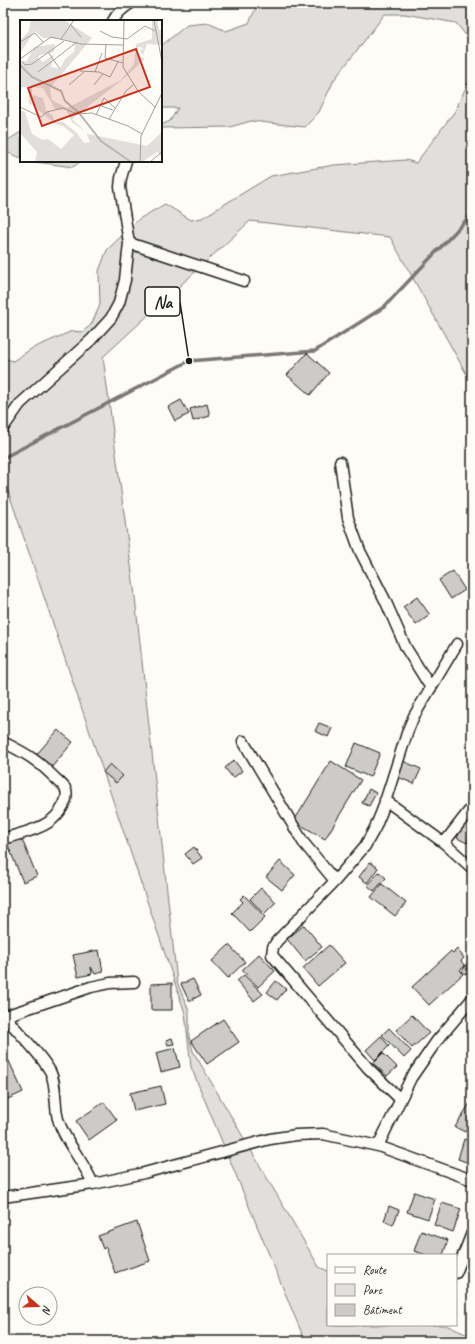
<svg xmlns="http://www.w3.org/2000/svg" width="475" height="1344" font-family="Caveat,sans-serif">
  <rect width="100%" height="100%" fill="#fdfcf7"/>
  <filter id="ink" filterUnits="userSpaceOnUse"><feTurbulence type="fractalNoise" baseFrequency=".025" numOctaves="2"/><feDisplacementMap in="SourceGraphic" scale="8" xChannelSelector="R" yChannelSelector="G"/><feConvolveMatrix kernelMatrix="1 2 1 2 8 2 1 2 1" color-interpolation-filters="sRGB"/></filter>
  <g filter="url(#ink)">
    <path fill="#e0dfdb" stroke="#7e7e7c" d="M258,3H426L443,6L472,3V43L456,23L405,14H385L334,80L319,112L305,127L251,121L230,127L161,128V125L170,121L178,108H161V46L187,25L208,23L226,31L249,23Z
      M472,74V384L390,237L250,221L103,357L134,588L177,982L189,1011V1037L193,1051L319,1267L328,1271V1325H446L472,1337V1341H424L413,1336L411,1341H305L191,1067L185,1013L3,476V358L13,361L31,349L72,331L82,332L91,325L100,305L99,271L107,250L139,219L165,204L191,220L202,218L271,176L334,165L406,160L416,163L455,111Z
      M21,132V158L3,151V143Z
      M29,161H81L73,167Z"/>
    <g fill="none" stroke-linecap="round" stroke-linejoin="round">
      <path stroke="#797876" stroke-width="3.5" d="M3,458L189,361L315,351L384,307L472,214"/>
    </g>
    <path fill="#cccbc8" stroke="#1c1c1c" d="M307,353L329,373L310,395L287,375Z
      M181,400L189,414L175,421L168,407Z
      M207,404L210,416L193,421L190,409Z
      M453,571L465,590L451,599L439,580Z
      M417,597L430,615L416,625L403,607Z
      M319,723L332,728L328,737L315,731Z
      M58,730L73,742L51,768L36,755Z
      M356,743L380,753L370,777L346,767Z
      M234,760L242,771L233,778L225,768Z
      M331,761L361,780L325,839L294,821Z
      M403,761L421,769L414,784L396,776Z
      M110,764L123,776L116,783L103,772Z
      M369,789L376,793L369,806L362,803Z
      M471,809L472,810V833L467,843L457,838Z
      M21,837L37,876L23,882L7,843Z
      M194,847L202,858L193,864L185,854Z
      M280,861L295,875L282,890L266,877Z
      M370,862L378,868L367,883L359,877Z
      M379,872L386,878L374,891L367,885Z
      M382,884L406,903L395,916L371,897Z
      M261,888L276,902L264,914L250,899Z
      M244,895L265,917L250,932L232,913L243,902L240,899Z
      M304,925L322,947L305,961L287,939Z
      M229,945L245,962L228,978L212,961Z
      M329,945L345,963L318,986L303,968Z
      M457,949L464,958L461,961L465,966L460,970L463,974L429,1005L412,987L451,951L453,953Z
      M99,950L103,972L95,974L91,967L92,974L78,977L73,955Z
      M259,954L275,971L258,987L242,970Z
      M467,963L472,966V977L462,972Z
      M244,975L263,994L254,1001L237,981Z
      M193,979L201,995L189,1001L181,984Z
      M276,981L286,989L277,1000L267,992Z
      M172,983V1010H151V984Z
      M412,1015L429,1033L412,1048L396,1030Z
      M223,1019L239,1042L207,1064L191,1041Z
      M389,1028L411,1051L404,1058L382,1035Z
      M381,1036L389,1046L375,1060L366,1050Z
      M172,1038L174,1044L168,1045L166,1040Z
      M175,1048L180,1067L161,1072L156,1053Z
      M383,1053L397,1067L387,1076L373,1063Z
      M9,1061L23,1092L8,1099L3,1088V1064Z
      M161,1086L165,1104L134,1111L130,1093Z
      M104,1102L117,1120L89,1140L76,1121Z
      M470,1103L472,1104V1121L465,1132L455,1127Z
      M464,1139L472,1142V1164L458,1159Z
      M414,1192L435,1199L428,1219L407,1212Z
      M442,1203L461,1209L453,1232L434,1225Z
      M389,1206L399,1210L393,1225L384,1221Z
      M137,1222L150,1261L115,1273L106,1247L103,1249L98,1236Z
      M421,1231L448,1240L443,1255H427L414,1251Z"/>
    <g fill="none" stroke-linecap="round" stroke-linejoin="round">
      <defs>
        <path id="street" d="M113,21C117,13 123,8 131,3
          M129,243L244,281
          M3,428L20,404L91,340L111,318L119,303L125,280L129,243L120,187L121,178L126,161
          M340,462L348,518L360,551L385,600L406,648L431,688
          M243,741L303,842L335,881
          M3,742C25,753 36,759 54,777C57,780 62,784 65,788C71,799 58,816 49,822C36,831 18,834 3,839
          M385,800L444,843L472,868
          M444,843L472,807
          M3,1014C18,1033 37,1049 50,1071C57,1084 54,1105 58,1119C65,1143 84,1161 93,1184
          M5,1016L91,987L110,983L134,982
          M400,1099L368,1068L272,955L273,947L277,941L335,881L365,846L375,828L382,811L408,730L414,716L457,644
          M378,1146L411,1078L436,1042L472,999
          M3,1197L93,1184L144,1173L270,1139L296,1135L323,1134L378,1146L472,1180
          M456,1273L472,1233"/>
      </defs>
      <use href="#street" stroke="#1c1c1c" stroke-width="13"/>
      <use href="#street" stroke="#fdfcf7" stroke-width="10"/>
    </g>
  </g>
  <g transform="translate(20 20)">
    <rect width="142" height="142" fill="#fdfcf7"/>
    <path d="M11,0H44L72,18L30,68L32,80L47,88L101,60L114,44L116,24L132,19V0H137L139,10H142V25L127,24L123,35L120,31L124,28L118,27L117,34L125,39L102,60L52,99L68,114L127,126L142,112V137L137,132L122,142H15L17,132L0,113V90L5,92L12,114L23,120L28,119L41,129L54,115L43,106L36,104L18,90L16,86L9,84L8,67H2L0,75V42L7,41L14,27L35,24L34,32L20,35L18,38L23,42L34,34L31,47L40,49L45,39L54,32L55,25L53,22L41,19L23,18L15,11L0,33V21L9,11ZM12,67L23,68L35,89L46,90L52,102L66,112L70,122L64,123L57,113L43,102H34L33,96L26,90L23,78L12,75Z" fill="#e0dfdb" fill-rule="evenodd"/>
    <path fill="none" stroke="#b7b6b2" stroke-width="2" d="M0,45L12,57L41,71L45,81L59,93L81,121L111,142"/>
    <path fill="none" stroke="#a3a29f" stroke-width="1" d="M134,0L142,42M104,1L103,47L118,71L135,87M50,4L61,17M80,11L92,17L107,19L125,6L135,11M41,19L54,0M0,22L15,13L23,22M86,24L85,38L103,43M28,32L40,49M0,39L31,17L61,24L103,25M2,41L5,45L12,44L44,21M60,51L79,52L90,57L98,42M18,52L57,22M75,52L82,33M49,65L64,52M74,65L83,54M81,86L93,90M0,87L21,97L27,92L43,88L57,94L72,93L108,106L122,114M76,95L84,78L95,88M89,99L106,71L114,64M120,142L121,116L142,73M130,142L142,132"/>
    <path fill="#c8321e" fill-opacity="0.15" stroke="#c8321e" stroke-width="2" d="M116,29L130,67L22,106L8,68Z"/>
    <rect width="142" height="142" fill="none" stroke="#1c1c1c" stroke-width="2"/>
  </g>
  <path fill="none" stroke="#1c1c1c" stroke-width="1.5" d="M189 361L180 302"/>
  <circle fill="#1c1c1c" stroke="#fdfcf7" stroke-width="1.5" cx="189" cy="361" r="4"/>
  <rect fill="#fdfcf7" stroke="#1c1c1c" stroke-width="1.5" x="145" y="287" width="35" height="29" rx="4"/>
  <g font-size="17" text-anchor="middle" font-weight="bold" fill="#1c1c1c">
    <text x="163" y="308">Na</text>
  </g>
  <rect width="475" height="1344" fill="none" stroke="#fdfcf7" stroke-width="16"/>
  <rect x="8" y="8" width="459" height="1328" fill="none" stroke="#1c1c1c" stroke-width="1.5" filter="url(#ink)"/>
  <rect x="327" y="1254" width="130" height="72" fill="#fdfcf7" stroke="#a3a29f"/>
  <rect x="335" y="1267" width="20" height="6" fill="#fdfcf7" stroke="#a3a29f"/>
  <text x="363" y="1274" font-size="12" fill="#1c1c1c">Route</text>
  <rect x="335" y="1284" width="20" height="12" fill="#e0dfdb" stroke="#a3a29f"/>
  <text x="363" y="1294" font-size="12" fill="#1c1c1c">Parc</text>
  <rect x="335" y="1304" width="20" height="12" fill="#cccbc8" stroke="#a3a29f"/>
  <text x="363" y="1314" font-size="12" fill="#1c1c1c">Bâtiment</text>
  <g transform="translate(38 1306) rotate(110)"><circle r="19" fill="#fdfcf7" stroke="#a3a29f"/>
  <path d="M0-3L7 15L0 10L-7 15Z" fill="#c8321e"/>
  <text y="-6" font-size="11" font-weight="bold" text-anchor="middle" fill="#1c1c1c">N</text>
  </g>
</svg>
